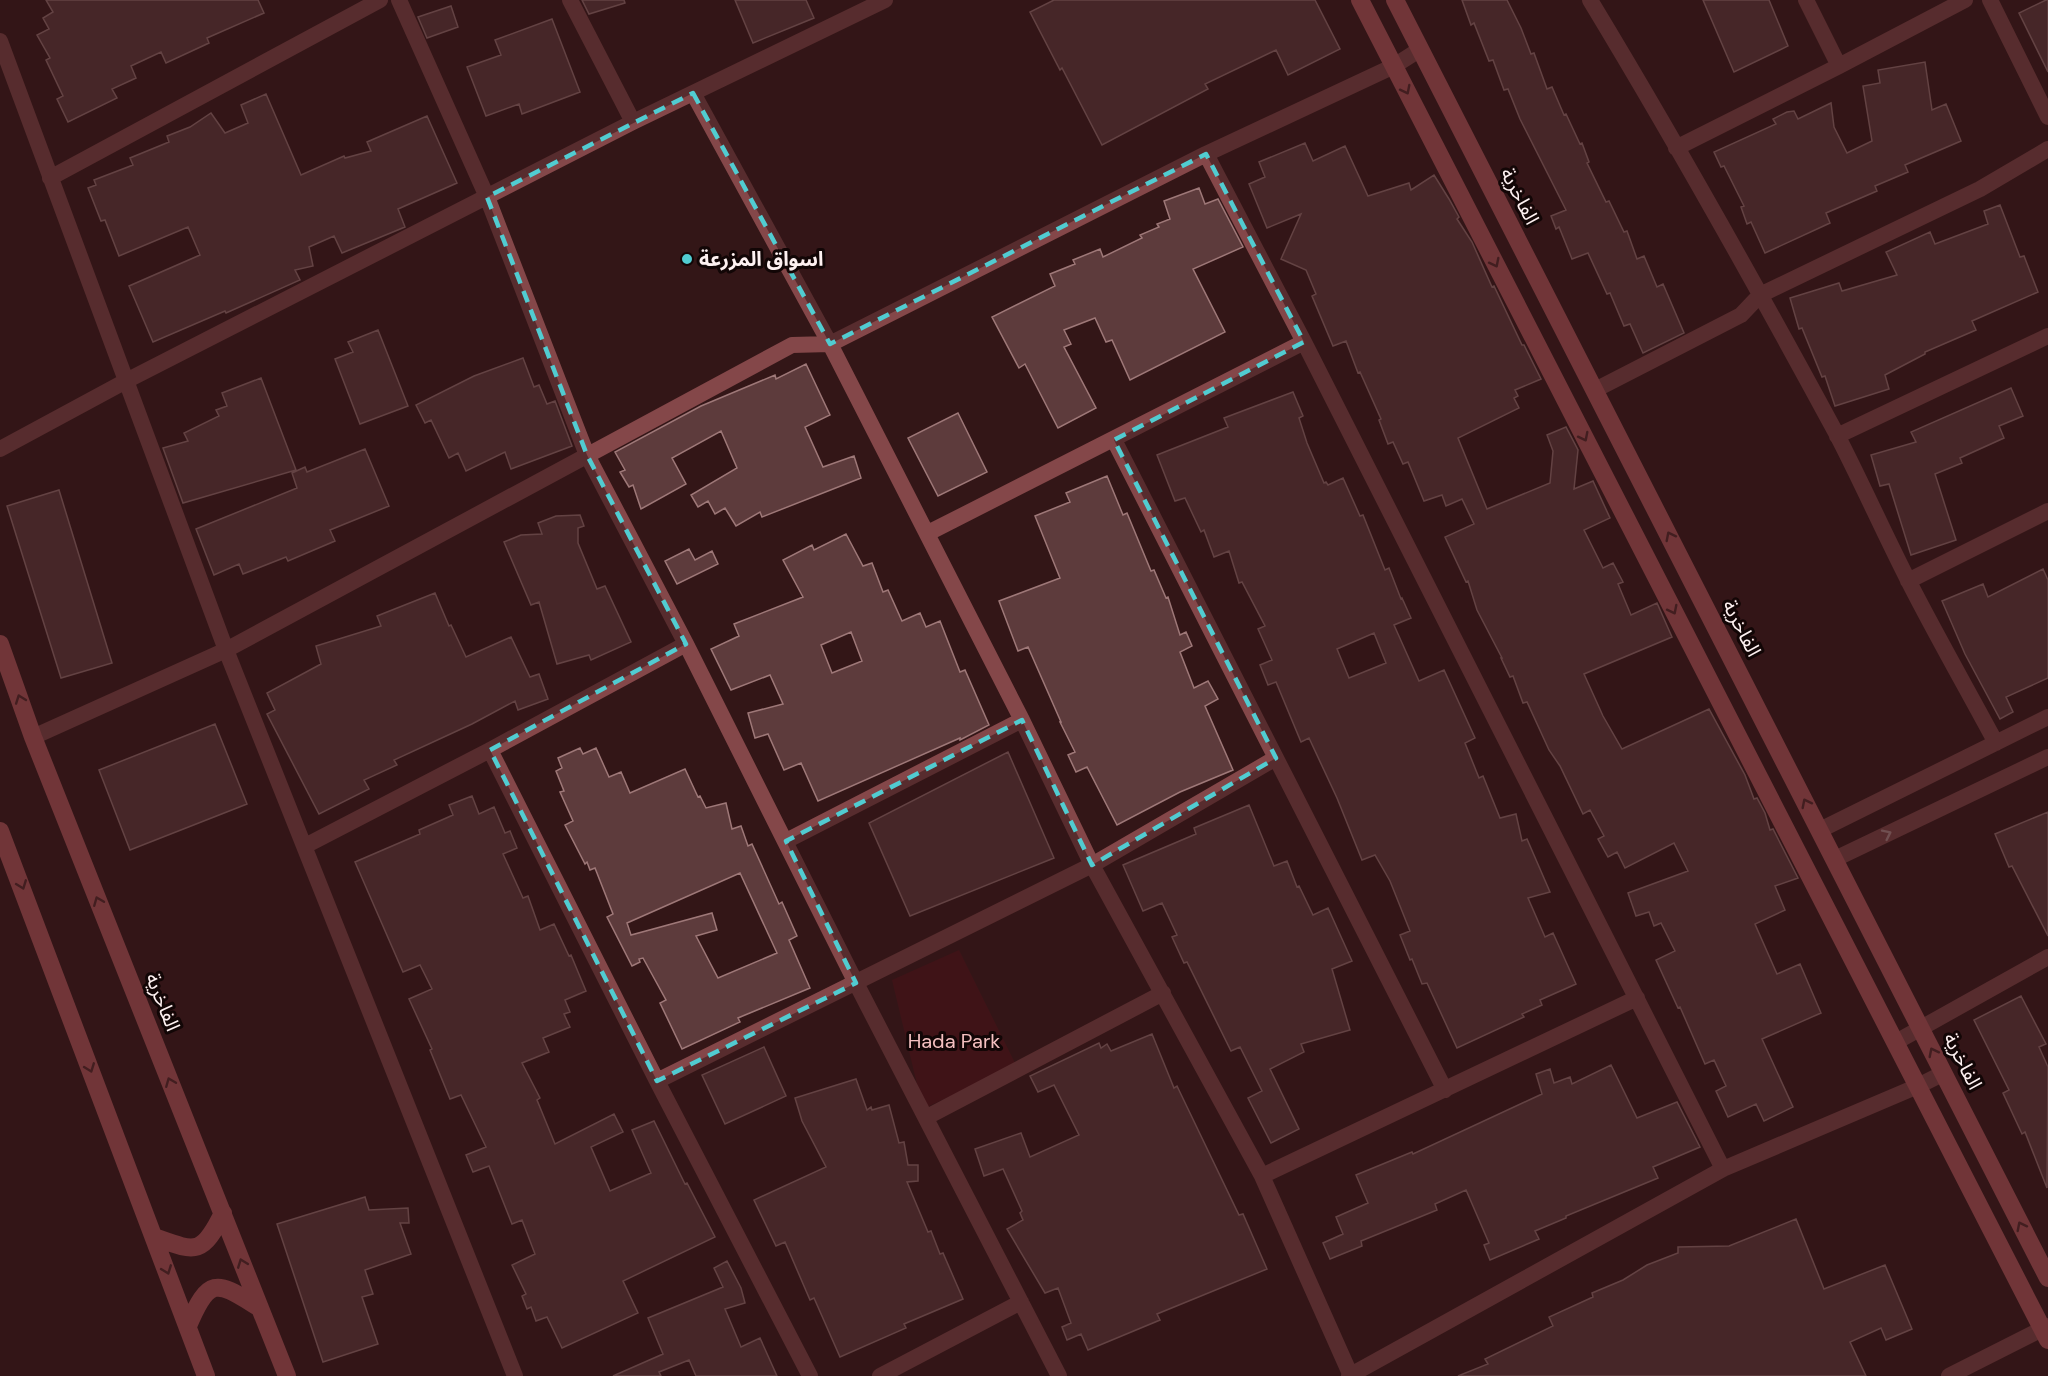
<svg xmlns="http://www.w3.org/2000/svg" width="2048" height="1376" font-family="'DM Sans','Noto Sans Arabic',sans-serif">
  <rect width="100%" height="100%" fill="#331617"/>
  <path fill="#4f1018" d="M959,950L1016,1065L923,1109L892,980Z"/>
  <path fill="#5d3b3c" stroke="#9e7878" stroke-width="1.5" fill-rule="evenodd" d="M46,0H258L264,13L207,38L209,43L166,63L161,52L131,66L136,78L112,89L117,98L68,122L57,99L63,96L46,60L50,58L37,35L49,29L43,18L53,12Z
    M582,0H624L625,3L589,14Z
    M735,0H806L814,18L753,43Z
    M1054,0H1315L1340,49L1288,75L1276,50L1205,84L1208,89L1102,145L1062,68L1060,70L1030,12Z
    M1462,0H1507L1521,28L1531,54L1534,53L1547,89L1552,87L1564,115L1566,114L1580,144L1582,143L1589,162L1587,163L1606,202L1609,201L1624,232L1627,231L1637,259L1644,256L1657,287L1663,284L1684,333L1643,353L1630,324L1624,326L1610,293L1607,294L1588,253L1572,259L1559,227L1556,229L1551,216L1566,210L1520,119L1508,89L1504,90L1493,60L1489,61L1474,23L1471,25Z
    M1703,0H1769L1788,46L1734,72Z
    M2046,0H2048V72L2019,13Z
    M451,6L458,27L427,38L418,17Z
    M552,19L580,92L522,114L519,104L486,116L467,67L501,55L495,40Z
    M1925,62L1932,110L1946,104L1961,141L1905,165L1908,172L1875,186L1877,191L1826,213L1830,223L1765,253L1751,222L1747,224L1741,207L1744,206L1724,166L1721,167L1714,152L1776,124L1773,119L1787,112L1794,111L1798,119L1831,103L1834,127L1847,153L1872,141L1863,86L1880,83L1878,70Z
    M266,94L301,175L344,156L345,158L371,151L367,142L427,116L457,183L398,209L405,227L342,253L334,236L309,247L313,266L295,270L300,280L226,313L225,311L153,342L129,286L200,255L188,227L119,256L105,220L101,221L88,188L96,185L94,180L133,165L130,158L169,142L167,136L190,127L211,113L225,133L248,123L241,105Z
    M1305,143L1313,161L1345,146L1368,196L1409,183L1411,190L1434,175L1449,199L1459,217L1457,219L1472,242L1492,287L1494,286L1522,345H1524L1541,379L1515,390L1518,396L1514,398L1519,408L1458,438L1487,509L1550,483L1553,451L1547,435L1566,427L1578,450L1574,489L1593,481L1610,518L1584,530L1603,568L1613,563L1623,582L1618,584L1631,615L1657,603L1672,637L1584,674L1603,716L1622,749L1709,709L1745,775L1754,799L1757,798L1765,813L1770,830L1773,829L1798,878L1775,886L1785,910L1755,924L1777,974L1800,964L1821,1013L1762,1039L1793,1107L1764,1121L1756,1104L1728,1117L1716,1091L1726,1086L1714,1060L1705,1064L1680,1007L1678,1008L1656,960L1675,951L1661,923L1654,926L1649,912L1636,916L1628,893L1688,871L1674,843L1625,868L1617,852L1608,857L1598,839L1604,836L1590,810L1583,814L1560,766L1549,750L1527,702L1523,703L1513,676L1510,677L1501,658H1502L1477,610L1468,581L1466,582L1445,537L1474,524L1462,499L1446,506L1442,495L1424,501L1408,462L1403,464L1393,442L1388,444L1379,420L1381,419L1360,372L1358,373L1346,341L1333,346L1312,296L1316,294L1306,270L1281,259L1301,214L1267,228L1249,184L1265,177L1259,162Z
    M1199,188L1205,204L1218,199L1243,247L1193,269L1225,332L1130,380L1112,340L1106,342L1095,318L1064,330L1071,344L1064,347L1096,408L1058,428L1025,364L1019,368L992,317L1055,286L1050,274L1075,264L1073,260L1100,249L1103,257L1142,238L1140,235L1159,227L1157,224L1170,219L1164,201Z
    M2000,205L2020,257L2024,256L2038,292L1972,321L1976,330L1925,352V354L1885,375L1889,389L1835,406L1825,376L1822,377L1802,328L1799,329L1790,298L1839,283L1842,291L1897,275L1886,252L1930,232L1935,244L1988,224L1984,211Z
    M378,330L408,406L360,424L335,359L353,352L348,342Z
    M523,358L534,387L539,385L547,404L555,401L572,446L511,469L505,452L466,471L458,453L449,458L431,420L425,423L416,405L474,376Z
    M806,364L830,415L805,427L823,467L854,456L861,478L762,517L760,512L736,526L725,508L715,514L708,501L698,507L691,495L737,468L721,431L672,458L686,484L641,509L633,485L629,487L620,472L625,470L615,452L701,406L775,375L776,379Z
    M261,378L296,470L183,503L163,448L188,441L184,433L219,416L216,410L227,406L222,393Z
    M2011,388L2023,416L1999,426L2004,438L1960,458L1962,463L1935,474L1956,540L1911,555L1889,484L1880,486L1871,455L1916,442L1911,432Z
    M1293,392L1303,416L1299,418L1307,443L1324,483L1326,482L1328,485L1343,478L1360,516L1363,515L1385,570L1389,568L1401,599L1402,598L1411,618L1394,625L1419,681L1444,670L1475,738L1465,743L1479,778L1483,776L1500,818L1516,814L1522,841L1527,839L1550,892L1528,898L1545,937L1553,933L1576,984L1540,1000L1542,1005L1522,1014L1524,1017L1457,1048L1427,983L1422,984L1412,959L1410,960L1400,935L1410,931L1390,881L1375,855L1362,860L1337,798L1309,738L1301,742L1276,682L1268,685L1260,665L1272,660L1258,629L1265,626L1242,582L1239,583L1229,551L1214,557L1204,530L1201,532L1185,498L1175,501L1157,455L1228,427L1224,418ZM1374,633L1386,663L1349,678L1337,649Z
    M958,413L987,472L938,496L908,438Z
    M365,449L389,506L330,530L335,541L288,561L286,557L243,574L239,564L214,575L196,529L297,488L292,473L305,467L307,472Z
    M1107,476L1123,515L1127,513L1151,571L1154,570L1166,598L1168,597L1180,635L1186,632L1192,646L1180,652L1194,688L1208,681L1218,699L1205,706L1233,770L1180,792L1117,825L1087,767L1076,772L1068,755L1075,752L1060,722H1061L1028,647L1018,651L999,601L1060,578L1035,516L1070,502L1066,493Z
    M59,490L112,663L61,678L7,506Z
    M580,515L584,526L578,528V543L597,589L605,586L631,642L591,660L589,655L557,664L539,602L531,605L504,542L521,535L542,534L538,523L556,516Z
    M846,534L863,566L872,563L883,592L888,590L902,621L920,613L926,627L940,621L960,672L965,670L989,725L960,740V738L818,801L801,763L784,770L768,734L755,738L748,713L783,704L770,675L731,690L711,649L739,636L734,624L803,597L783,560L812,545L814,550ZM851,632L862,661L832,673L821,645Z
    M689,549L695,560L712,551L718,564L677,584L665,561Z
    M2043,569L2048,580V678L2006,697L2013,712L2000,719L1965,654L1942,601L1983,584L1988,597Z
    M435,593L449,626L451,625L466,657L511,637L530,677L539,674L548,699L518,710L515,701L472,724L394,760L397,765L364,780L369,789L319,814L267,714L275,710L267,693L321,664L316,646L381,626L377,616Z
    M215,724L247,804L130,850L99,770Z
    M580,748L583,754L596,748L609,777L621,772L630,793L685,769L698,797L700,796L706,808L726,803L732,829L741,826L748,846L752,844L779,904L782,902L797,936L789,940L810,988L738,1018L740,1022L682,1049L660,1003L666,1000L643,958L639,959L640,962L632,966L607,917L613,914L595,868L590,870L587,862L585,864L565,825L573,821L560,792L564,791L556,771L562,768L558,758ZM740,873L777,953L718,978L696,936L717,930L712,913L631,935L627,923Z
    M1008,752L1054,858L910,916L869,823Z
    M472,796L479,814L494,807L505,833L510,831L517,848L503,854L523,898L528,896L540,930L554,924L569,956L571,955L586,991L565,1000L570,1012L564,1014L570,1027L543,1038L549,1052L522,1063L540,1098L537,1100L555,1144L614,1114L623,1132L591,1147L610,1191L651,1173L632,1130L654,1121L685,1184L687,1183L715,1237L623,1281L638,1313L562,1348L547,1317L536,1321L531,1307L527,1309L522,1296L526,1294L512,1265L535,1254L522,1220L512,1224L489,1166L473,1172L466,1155L486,1147L461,1095L450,1099L430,1050L432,1049L409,999L432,989L420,965L403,972L355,862L420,834L419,830L453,815L449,805Z
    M1249,805L1274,866L1287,861L1297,887L1299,886L1313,915L1328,908L1352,961L1332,969L1350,1030L1301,1044L1304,1052L1270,1069L1299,1129L1271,1143L1248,1098L1262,1091L1240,1047L1231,1051L1187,962L1184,963L1172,937L1177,935L1162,903L1143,911L1123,865L1196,834L1194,828Z
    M2048,812V936L2012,866L2009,867L1995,834Z
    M2021,996L2046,1044L2039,1047L2048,1067L2047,1188L2025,1132L2022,1134L2003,1093L2009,1090L1974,1020Z
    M1152,1034L1174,1088L1177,1086L1239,1215L1243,1214L1267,1269L1157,1314L1160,1320L1088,1350L1081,1334L1067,1340L1062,1327L1071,1323L1058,1288L1045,1293L1007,1229L1023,1220L1020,1213L1022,1211L1003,1169L984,1176L975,1149L1021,1133L1030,1157L1079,1135L1054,1085L1038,1092L1030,1076L1099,1043L1101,1048L1107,1044L1111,1051Z
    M764,1047L786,1096L725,1124L702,1075Z
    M1611,1065L1637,1118L1677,1102L1700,1147L1653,1167L1658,1178L1566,1216V1218L1535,1231L1539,1239L1490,1260L1484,1245L1489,1243L1466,1190L1435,1204L1437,1210L1361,1241L1362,1246L1330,1259L1323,1243L1343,1234L1336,1217L1368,1203L1356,1175L1412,1152L1413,1154L1542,1094L1536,1074L1550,1069L1554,1083L1570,1077L1572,1084Z
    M856,1079L867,1110L871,1107L872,1110L889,1105L899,1143L904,1142L908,1165H918V1181L907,1182L928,1232L931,1231L940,1254L943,1253L963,1299L904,1324L906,1328L840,1357L814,1298L810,1300L785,1242L776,1246L754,1200L826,1167L802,1121L795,1098Z
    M365,1197L369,1210L408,1208L409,1223H400L411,1254L365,1270L373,1294L362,1297L378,1344L323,1362L277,1224Z
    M1796,1219L1824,1289L1885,1265L1912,1329L1886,1340L1881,1328L1850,1342L1866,1376H1458L1488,1364L1485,1359L1553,1326L1549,1317L1593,1297L1592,1293L1623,1280L1647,1265L1678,1253V1247L1729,1246Z
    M727,1261L741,1288L745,1303L725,1309L741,1347L760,1338L777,1376H696L689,1360L659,1372L661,1376H613L663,1354L648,1318L723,1287L714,1268Z"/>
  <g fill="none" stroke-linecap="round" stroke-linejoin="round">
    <path stroke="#844749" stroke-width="16" d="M399,0L487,197L587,455L686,644L856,983L1059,1376
      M570,0L633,122
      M1590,0C1676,142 1757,287 1836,433C1861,481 1883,531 1908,580C1936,635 1967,689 1996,743
      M1806,0L1839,66
      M1990,0L2048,117
      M0,41L226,650L515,1376
      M693,93L830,344L1022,720L1092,865L1262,1176L1351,1376
      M1676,148L1839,66L1965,0
      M1206,154L1304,342L1723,1169
      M50,178L380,0
      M1595,390L1741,315L1760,295L1980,189L2048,149
      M1837,436L2048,336
      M1114,440L1445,1090
      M0,449L126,381L633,122L885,0
      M928,533L1304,342
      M1908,581L2048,511
      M33,737L226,650L792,345L830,344L1206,154L1394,66L1419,50
      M490,750L657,1081L810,1376
      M1820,830L2048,717
      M786,841L1022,720
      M305,846L490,750L686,644
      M1835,859L2048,757
      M1896,1042L2048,957
      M657,1081L1092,865L1276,758
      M927,1117L1163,993
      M1262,1176L1637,998
      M880,1376L1021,1302
      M1349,1376L1723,1169L1918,1086L1944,1073
      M1949,1376L2048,1326"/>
    <path stroke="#bc5b60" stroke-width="18" d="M1360,0L2048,1340
      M1395,0L2048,1278
      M0,644L33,737L287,1376
      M0,831L206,1376
      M154,1237C196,1252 202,1256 223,1213
      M188,1326C210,1274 217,1282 260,1308"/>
  </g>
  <defs><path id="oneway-chevron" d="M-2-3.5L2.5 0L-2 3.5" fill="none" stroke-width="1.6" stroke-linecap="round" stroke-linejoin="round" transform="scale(1.5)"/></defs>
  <g stroke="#56282a">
    <use href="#oneway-chevron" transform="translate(1406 90) rotate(63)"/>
    <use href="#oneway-chevron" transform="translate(1495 263) rotate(63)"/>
    <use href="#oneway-chevron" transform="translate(1584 437) rotate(63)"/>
    <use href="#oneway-chevron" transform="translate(1670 536) rotate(-117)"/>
    <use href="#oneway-chevron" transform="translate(1673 610) rotate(63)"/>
    <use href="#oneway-chevron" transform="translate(20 699) rotate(-110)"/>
    <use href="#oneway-chevron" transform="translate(1806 803) rotate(-117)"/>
    <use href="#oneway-chevron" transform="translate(22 885) rotate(69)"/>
    <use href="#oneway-chevron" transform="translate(98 901) rotate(-112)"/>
    <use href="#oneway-chevron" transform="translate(1933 1052) rotate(-117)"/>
    <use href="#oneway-chevron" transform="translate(90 1068) rotate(69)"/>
    <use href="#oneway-chevron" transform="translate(170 1082) rotate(-112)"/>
    <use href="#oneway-chevron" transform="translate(2021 1226) rotate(-117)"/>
    <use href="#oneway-chevron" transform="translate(242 1263) rotate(-111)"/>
    <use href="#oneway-chevron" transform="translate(167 1270) rotate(69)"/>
  </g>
  <use stroke="#bb9495" href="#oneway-chevron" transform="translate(1887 834) rotate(-26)"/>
  <path d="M0 0H2048V1376H0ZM693,93L830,344L1206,154L1304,342L1114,440L1276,758L1092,865L1022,720L786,841L856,983L657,1081L490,750L686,644L587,455L487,197Z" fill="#331617" fill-opacity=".55" fill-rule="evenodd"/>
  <path fill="none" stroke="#51ccd1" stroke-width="4.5" stroke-dasharray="12 8" stroke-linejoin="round" d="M693,93L830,344L1206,154L1304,342L1114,440L1276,758L1092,865L1022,720L786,841L856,983L657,1081L490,750L686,644L587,455L487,197Z"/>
  <circle fill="#51ccd1" stroke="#120606" stroke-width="2" cx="687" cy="259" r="6"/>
  <g text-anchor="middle" stroke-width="6" stroke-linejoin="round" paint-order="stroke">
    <g font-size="20" fill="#fef1f1" stroke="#120606">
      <text transform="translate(1520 196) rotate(63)" y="7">الفاخرية</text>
      <text transform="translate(1742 628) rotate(63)" y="7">الفاخرية</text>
      <text transform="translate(163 1002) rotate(68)" y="7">الفاخرية</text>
      <text transform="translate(1963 1061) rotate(63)" y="7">الفاخرية</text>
    </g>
    <g font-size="20" font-weight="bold" fill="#fef1f1" stroke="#120606" text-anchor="start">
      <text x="699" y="266">اسواق المزرعة</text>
    </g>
    <g font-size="20" fill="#f5c0c0" stroke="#120606">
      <text x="954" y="1048">Hada Park</text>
    </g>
  </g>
</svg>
